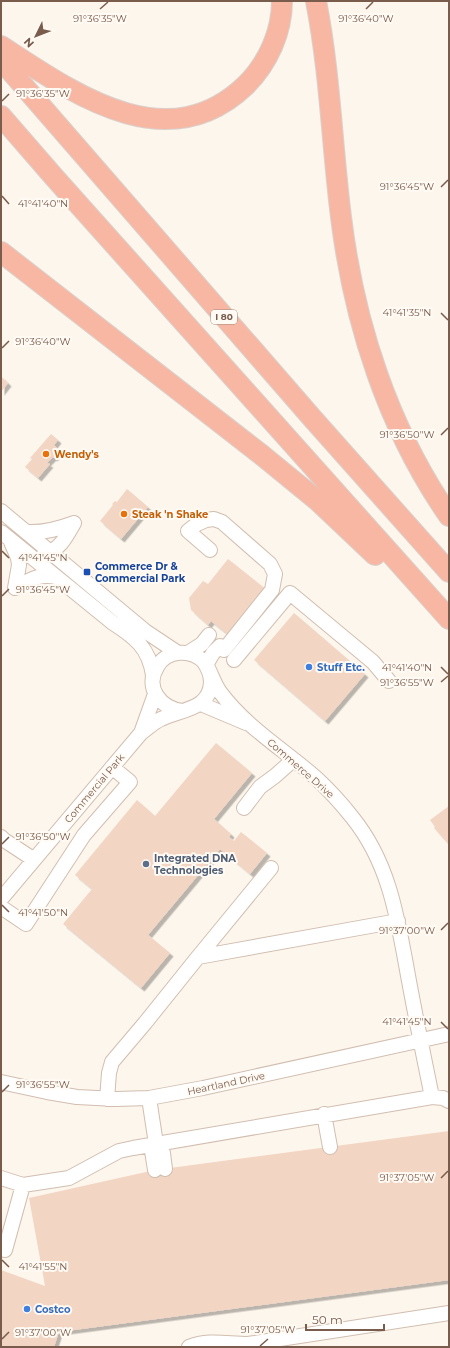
<svg xmlns="http://www.w3.org/2000/svg" width="450" height="1348" font-family="Montserrat,sans-serif">
  <defs>
    <filter id="shadow"><feDropShadow dx="3.5" dy="3.5" stdDeviation="0" flood-color="#0004"/></filter>
  </defs>
  <rect width="100%" height="100%" fill="#fdf6ec"/>
  <path fill="#f3d5c3" filter="url(#shadow)" d="M1,376L8,383L1,392Z
    M51,434L58,440L54,445L60,451L54,458L53,457L47,463L50,464L38,478L25,467L32,459L30,458Z
    M127,489L148,507L121,539L100,521L113,505L112,504L115,501L117,502Z
    M228,559L267,590L230,636L211,621L208,625L191,610L189,598L203,581L208,584Z
    M294,613L365,674L325,721L254,660Z
    M216,743L252,773L214,819L231,834L229,837L234,841L241,832L267,853L250,874L220,849L148,935L170,953L141,988L63,924L92,889L75,875L137,800L155,816Z
    M449,806V845L434,828L435,827L430,820Z
    M449,1131V1280L59,1332L54,1347H1V1270L45,1286L29,1198L155,1170Z"/>
  <g fill="none" stroke-linecap="round" stroke-linejoin="round">
    <defs>
      <path id="minor" d="M1,511L145,631L178,653
        M1,532L113,623C135,637 149,648 153,675
        M27,532C44,533 58,529 74,523
        M11,542L18,558L19,565L15,588
        M210,550L188,531L197,524L206,520L214,519L222,522L270,564L275,574L272,590L224,650
        M44,554C60,550 66,537 74,523
        M15,588C30,580 39,573 56,577
        M188,653L202,644L209,635
        M234,660L290,593L373,662L389,681
        M206,665L213,653L220,646
        M208,668C212,676 215,685 220,692C246,727 283,749 315,777C328,789 341,803 352,817C391,865 398,922 409,981C416,1019 424,1058 432,1097
        M201,704L246,723
        M141,733L155,694
        M244,808L260,787L275,776L293,760
        M1,837L4,840L33,859
        M1,899L141,733C148,728 154,722 161,719C181,709 210,710 211,682C211,675 208,668 204,662C191,648 166,650 157,667C144,688 161,708 182,711
        M1,907L26,924L84,835L130,782L112,767
        M198,957L271,868
        M1,1082L47,1092L77,1097L116,1099L149,1098L203,1088L449,1034
        M149,1098L156,1144L163,1153L165,1169
        M107,1099L109,1073L112,1062L145,1023L198,957L398,921
        M324,1114L330,1147
        M155,1170L152,1151L156,1144
        M1,1178L23,1185L69,1178L119,1151L133,1148L432,1097L443,1098L449,1101
        M1,1249L5,1250L23,1185
        M189,1347C209,1339 227,1344 248,1344L449,1313"/>
      <path id="highway" d="M316,1C330,72 332,146 341,217C354,323 388,428 449,516
        M1,46C73,93 167,161 246,85C268,63 282,32 282,1
        M1,60L313,419L449,572
        M1,116L54,177L449,619
        M1,252L263,456L318,501L375,555"/>
    </defs>
    <use href="#minor" stroke="#d1beb0" stroke-width="16"/>
    <use href="#highway" stroke="#dad1cd" stroke-width="22"/>
    <use href="#minor" stroke="#fff" stroke-width="14"/>
    <use href="#highway" stroke="#f7b7a3" stroke-width="20"/>
  </g>
  <path fill="none" stroke="#7a5c4d" stroke-width="1.5" d="M100,9L108,2M366,9L373,2M2,101L9,94M441,187L448,180M2,196L9,204M441,313L448,320M2,348L9,341M441,435L448,428M2,551L9,558M2,596L9,589M441,667L448,674M441,682L448,676M2,844L9,837M2,905L9,912M441,930L448,923M441,1022L448,1029M2,1092L9,1085M441,1178L448,1171M2,1260L9,1267M2,1339L9,1332M260,1346L268,1339"/>
  <g fill="#e8710a" stroke="#fffaf3" stroke-width="1.5">
    <circle cx="46" cy="454" r="4"/>
    <circle cx="124" cy="514" r="4"/>
  </g>
  <rect fill="#1a4fb4" stroke="#fffaf3" stroke-width="1.5" x="83" y="568" width="8" height="8" rx="2"/>
  <g fill="#3f7fe0" stroke="#fffaf3" stroke-width="1.5">
    <circle cx="309" cy="667" r="4"/>
    <circle cx="27" cy="1309" r="4"/>
  </g>
  <circle fill="#5c6f8a" stroke="#fffaf3" stroke-width="1.5" cx="146" cy="864" r="4"/>
  <g text-anchor="middle" stroke-width="4" stroke-linejoin="round" paint-order="stroke">
    <rect fill="#fffaf3" stroke="#a28b7f" stroke-width="1" x="211" y="310" width="26" height="14" rx="3"/>
    <g font-size="9" font-weight="bold" fill="#7a5c4d">
      <text x="224" y="320">I 80</text>
    </g>
    <g font-size="10" font-weight="bold" fill="#c56008" stroke="#fffaf3" text-anchor="start">
      <text x="54" y="458">Wendy's</text>
      <text x="132" y="518">Steak 'n Shake</text>
    </g>
    <g font-size="10" font-weight="bold" fill="#164399" stroke="#fffaf3" text-anchor="start">
      <text x="95" y="570">Commerce Dr &amp;<tspan x="95" dy="12">Commercial Park</tspan></text>
    </g>
    <g font-size="10" font-weight="bold" fill="#366cbe" stroke="#fffaf3" text-anchor="start">
      <text x="317" y="671">Stuff Etc.</text>
      <text x="35" y="1313">Costco</text>
    </g>
    <g font-size="10" fill="#7a5c4d" stroke="#fffaf3">
      <text transform="translate(301 768) rotate(41)" y="4">Commerce Drive</text>
      <text transform="translate(94 788) rotate(-50)" y="4">Commercial Park</text>
      <text transform="translate(226 1083) rotate(-12)" y="4">Heartland Drive</text>
    </g>
    <g font-size="10" font-weight="bold" fill="#4e5e75" stroke="#fffaf3" text-anchor="start">
      <text x="154" y="862">Integrated DNA<tspan x="154" dy="12">Technologies</tspan></text>
    </g>
  </g>
  <g font-size="10" text-anchor="middle" fill="#7a5c4d" stroke="#fffaf3" stroke-width="4" stroke-linejoin="round" paint-order="stroke">
    <text x="100" y="22">91°36'35"W</text>
    <text x="366" y="22">91°36'40"W</text>
    <text x="43" y="97">91°36'35"W</text>
    <text x="407" y="190">91°36'45"W</text>
    <text x="43" y="207">41°41'40"N</text>
    <text x="407" y="316">41°41'35"N</text>
    <text x="43" y="345">91°36'40"W</text>
    <text x="407" y="438">91°36'50"W</text>
    <text x="43" y="561">41°41'45"N</text>
    <text x="43" y="593">91°36'45"W</text>
    <text x="407" y="671">41°41'40"N</text>
    <text x="407" y="686">91°36'55"W</text>
    <text x="43" y="840">91°36'50"W</text>
    <text x="43" y="916">41°41'50"N</text>
    <text x="407" y="934">91°37'00"W</text>
    <text x="407" y="1025">41°41'45"N</text>
    <text x="43" y="1088">91°36'55"W</text>
    <text x="407" y="1181">91°37'05"W</text>
    <text x="43" y="1270">41°41'55"N</text>
    <text x="268" y="1333">91°37'05"W</text>
    <text x="43" y="1336">91°37'00"W</text>
  </g>
  <rect width="450" height="1348" fill="none" stroke="#7a5c4d" stroke-width="4"/>
  <g transform="translate(36 36) rotate(227)" stroke="#fffaf3" stroke-width="3" paint-order="stroke">
  <path d="M0-3L7 15L0 10L-7 15Z" fill="#7a5c4d"/>
  <text y="-6" font-size="11" font-weight="bold" text-anchor="middle" fill="#7a5c4d">N</text>
  </g>
  <path d="M306 1324v6h78v-6" fill="none" stroke="#7a5c4d" stroke-width="2"/>
  <text x="312" y="1324" font-size="12" fill="#7a5c4d" stroke="#fffaf3" stroke-width="3" paint-order="stroke">50 m</text>
</svg>
